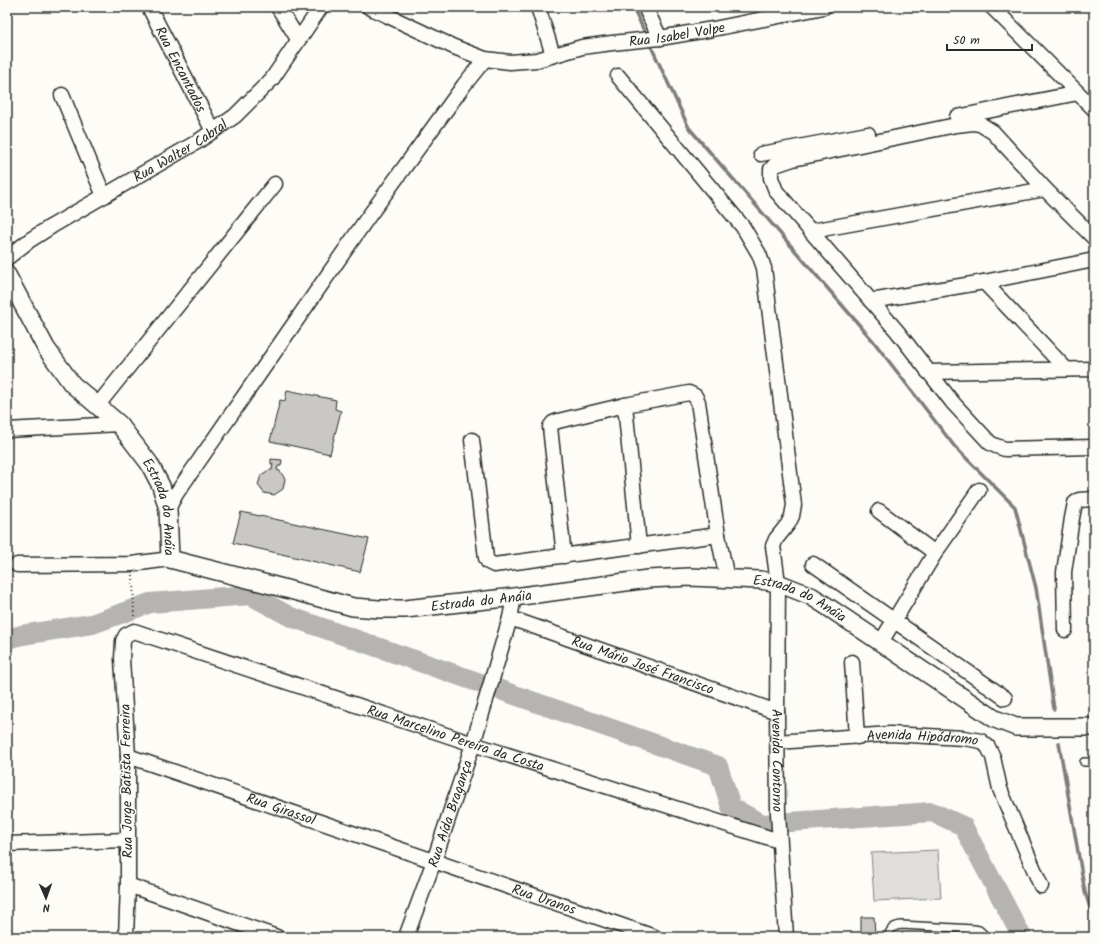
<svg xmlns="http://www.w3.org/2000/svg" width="1101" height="944" font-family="Kalam,sans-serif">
  <rect width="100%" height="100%" fill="#fdfcf7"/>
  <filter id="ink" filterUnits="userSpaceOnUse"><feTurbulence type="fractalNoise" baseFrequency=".025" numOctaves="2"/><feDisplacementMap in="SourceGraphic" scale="8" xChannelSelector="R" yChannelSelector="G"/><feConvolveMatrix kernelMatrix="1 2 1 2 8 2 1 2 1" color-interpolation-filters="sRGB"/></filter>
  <g filter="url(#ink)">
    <path fill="#dfdeda" stroke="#858482" d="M938,850L941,898L874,901L871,853Z"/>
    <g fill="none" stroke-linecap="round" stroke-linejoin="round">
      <path stroke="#7e7d7b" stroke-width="3.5" d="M633,7L647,37
        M649,42L689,128L874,342L955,447L1015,507L1036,588L1054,709
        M1059,743L1085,892L1094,920"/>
      <path stroke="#b5b4b1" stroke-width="20" d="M7,639L22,635L92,624L150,603L250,595L291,617L718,766L731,807L762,824L932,812L963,826L1022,937"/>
    </g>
    <path fill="#c9c8c4" stroke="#2b2b2b" d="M287,390L336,400L335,409L341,411L330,454L270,441L280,400L285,401Z
      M271,459L282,460L281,466H278L277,470L280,471L285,479L283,489L274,495L264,493L258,485L261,475L269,470H272L273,464H271Z
      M241,512L369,539L360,572L233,543Z
      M861,917H874L875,937H861Z"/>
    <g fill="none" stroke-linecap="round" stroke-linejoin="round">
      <defs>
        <path id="service" d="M1084,762H1094
          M888,937C890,929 893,926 901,925L974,929L979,930L987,937"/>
        <g id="minor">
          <path id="s1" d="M149,7L213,131"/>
          <path d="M278,7L298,39"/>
          <path id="s2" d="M369,7L454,47L485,59L510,62L537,60L582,47L612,43L660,38L713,29L824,7"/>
          <path d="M538,7L553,55"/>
          <path d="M645,7L660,38"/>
          <path d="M992,7L1094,109"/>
          <path id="s3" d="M618,76L743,227L759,254L764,268L794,505L792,516L788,524L776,539L773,546L778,583L777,712L778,813L786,937"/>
          <path d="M62,95L104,196"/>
          <path d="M957,117L1078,93"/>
          <path d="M761,154L868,134"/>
          <path d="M811,231L1045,189"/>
          <path d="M1094,238L1045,189L993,132L980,124L973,123L956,125L793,159L775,165L771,169V178L776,191L897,331L953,403L990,443L996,446L1005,449L1094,447"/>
          <path id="s4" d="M7,258L30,240L52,226L197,142L235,116L272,79L321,7"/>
          <path d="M984,282L1065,368"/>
          <path d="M871,301L984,282L1094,260"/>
          <path d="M928,372L1094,369"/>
          <path d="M97,406L275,184"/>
          <path d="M7,430L119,424"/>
          <path d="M472,440L486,558L488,562L494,565L718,535"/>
          <path d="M168,509L176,494L366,220L464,85L485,59"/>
          <path d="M879,511L935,553"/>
          <path d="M639,546L625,405L689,393L695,396L698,402L718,535L727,579"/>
          <path d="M564,556L550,427L553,423L558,421L625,405"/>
          <path d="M813,564L1005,698"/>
          <path d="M17,565L132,564L170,559"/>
          <path id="s5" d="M510,618L777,712"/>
          <path d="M1065,630L1064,572L1072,518L1075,503L1079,500L1094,499"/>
          <path d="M881,642L935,553L979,490"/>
          <path d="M852,662L857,737"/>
          <path id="s6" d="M777,742L890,734L964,738L981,741L988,747L993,757L1000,789L1041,886"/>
          <path id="s7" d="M128,756L655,937"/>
          <path d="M7,844L127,840"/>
          <path d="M128,885L277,937"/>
          <path id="s8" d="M126,937L128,885V756L122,659L123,641L126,635L134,631L473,744L779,841"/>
          <path id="s9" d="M406,937L434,861L473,744L510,618L514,597"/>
        </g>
        <g id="tertiary">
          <path id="s10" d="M7,275L46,348L72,384L119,424L149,463L161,486L168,509L170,559L279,587L353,607L379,609H405L514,597L648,579L690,577L760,580L778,583L811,596L825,605L995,719L1016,727H1094"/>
        </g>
      </defs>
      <use href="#service" stroke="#2b2b2b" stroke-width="10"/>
      <use href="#minor" stroke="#2b2b2b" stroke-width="17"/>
      <use href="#tertiary" stroke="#2b2b2b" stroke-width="20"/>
      <path stroke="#2b2b2b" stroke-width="2" stroke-dasharray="1 3" stroke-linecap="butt" d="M133,575L134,619"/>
      <use href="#service" stroke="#fdfcf7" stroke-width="7"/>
      <use href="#minor" stroke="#fdfcf7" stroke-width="14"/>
      <use href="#tertiary" stroke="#fdfcf7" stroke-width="17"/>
    </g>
  </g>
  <g text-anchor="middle" stroke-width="3" stroke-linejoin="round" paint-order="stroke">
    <g font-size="14" fill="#2b2b2b" stroke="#fdfcf7">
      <text dy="5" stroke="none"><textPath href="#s2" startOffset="322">Rua Isabel Volpe</textPath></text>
      <text dy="5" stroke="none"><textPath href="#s1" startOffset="70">Rua Encantados</textPath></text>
      <text dy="5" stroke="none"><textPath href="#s4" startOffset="204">Rua Walter Cabral</textPath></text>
      <text dy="5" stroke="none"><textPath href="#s10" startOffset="284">Estrada do Anáia</textPath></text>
      <text dy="5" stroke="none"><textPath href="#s10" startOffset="656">Estrada do Anáia</textPath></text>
      <text dy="5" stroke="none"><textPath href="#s10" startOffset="980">Estrada do Anáia</textPath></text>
      <text dy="5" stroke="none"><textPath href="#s5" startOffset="141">Rua Mário José Francisco</textPath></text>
      <text dy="5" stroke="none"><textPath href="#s8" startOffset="651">Rua Marcelino Pereira da Costa</textPath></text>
      <text dy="5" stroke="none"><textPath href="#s6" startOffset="146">Avenida Hipódromo</textPath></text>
      <text dy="5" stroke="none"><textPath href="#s3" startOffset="743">Avenida Contorno</textPath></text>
      <text transform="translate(126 781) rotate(-91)" y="5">Rua Jorge Batista Ferreira</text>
      <text dy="5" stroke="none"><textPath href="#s7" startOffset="162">Rua Girassol</textPath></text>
      <text dy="5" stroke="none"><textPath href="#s9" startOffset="131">Rua Aída Bragança</textPath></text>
      <text dy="5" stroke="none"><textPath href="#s7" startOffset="440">Rua Uranos</textPath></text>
    </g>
  </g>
  <rect width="1101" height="944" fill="none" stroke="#fdfcf7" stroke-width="24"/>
  <rect x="12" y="12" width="1077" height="920" fill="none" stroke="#2b2b2b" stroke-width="1.5" filter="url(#ink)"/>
  <g transform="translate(46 898) rotate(178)" stroke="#fdfcf7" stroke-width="3" paint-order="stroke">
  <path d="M0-3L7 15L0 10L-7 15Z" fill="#2b2b2b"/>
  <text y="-6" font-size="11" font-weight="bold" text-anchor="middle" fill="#2b2b2b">N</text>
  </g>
  <path d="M947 44v6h85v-6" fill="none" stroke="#2b2b2b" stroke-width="2"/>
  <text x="953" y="44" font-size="12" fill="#2b2b2b" stroke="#fdfcf7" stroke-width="3" paint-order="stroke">50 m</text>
</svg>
